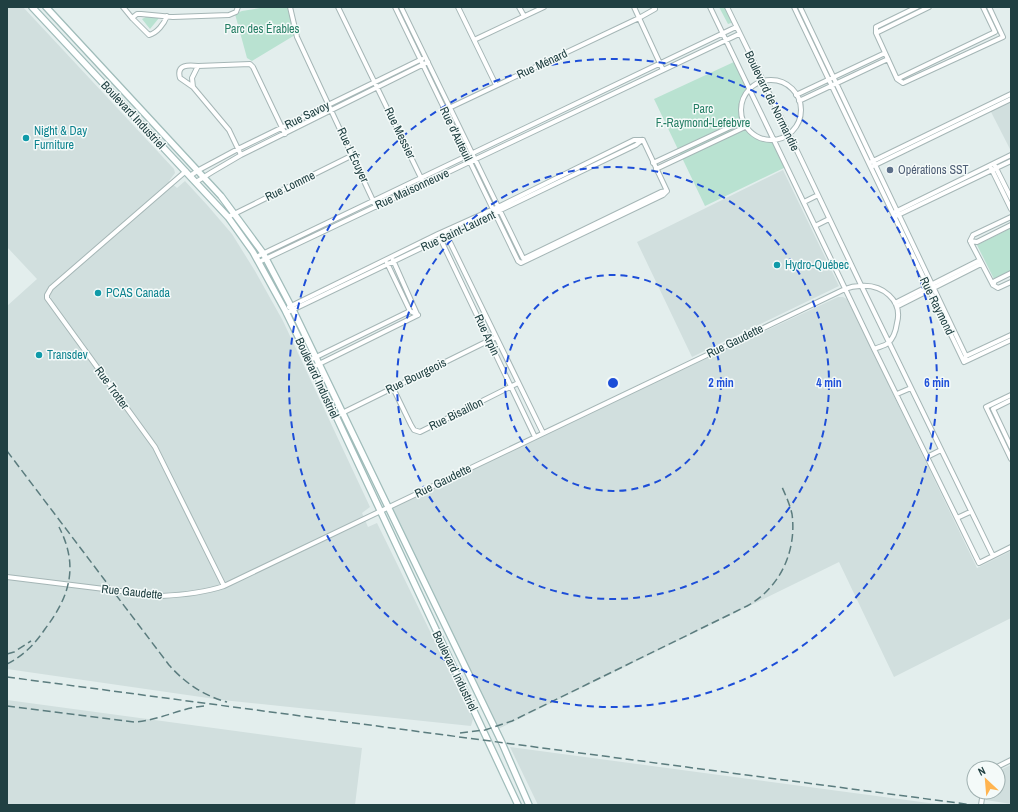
<svg xmlns="http://www.w3.org/2000/svg" width="1018" height="812" font-family="'Archivo Narrow',sans-serif">
  <rect width="100%" height="100%" fill="#e3eeed"/>
  <path fill="#d1dfde" d="M7,7H23L174,169L175,173L169,181L177,188L185,181L208,206L232,234L255,271L283,321L370,507L362,513L368,527L377,523L473,719L471,726L222,700L7,669V306L37,279L7,247Z
    M1011,99V151L990,110Z
    M783,170L839,286L692,357L637,242Z
    M838,297H843L847,299L977,568L1011,551V618L894,677L839,562L494,731L389,507Z
    M7,700L362,748L355,805H7Z
    M510,747L944,805H538Z
    M1011,765V804L986,800L987,792H998V771Z"/>
  <path fill="#b9e2d1" d="M266,7H288L295,35L252,61L247,58L235,14L242,11Z
    M719,7H726L734,22L728,24Z
    M146,17H152L159,18L150,29L142,19Z
    M736,61L750,88C747,92 742,96 741,101C735,123 752,140 773,140L786,167L705,206L654,99Z
    M1011,228V273L995,281L977,245Z"/>
  <g fill="none" stroke-linecap="round" stroke-linejoin="round">
    <defs>
      <path id="street" d="M123,7L132,18L137,14H141L173,17L229,15L236,12L238,7
        M290,7L297,37L376,207
        M338,7L422,180
        M395,7L518,261L521,263L663,195L667,191L643,140
        M401,7L523,258
        M458,7L496,85
        M519,7L524,16
        M634,7L663,70
        M710,7L874,349L979,563L1011,547
        M727,7L789,134L861,285L993,556
        M794,7L964,362
        M800,7L966,356L964,362
        M917,7L876,27V33L897,79L903,83L1003,37
        M989,7L1003,37
        M132,18L149,35C157,33 164,24 167,16
        M876,33L929,7
        M474,40L544,7
        M897,79L995,32L983,7
        M741 110a30 30 0 1 1 60 0a30 30 0 1 1-60 0Z
        M193,87L180,78C176,64 189,65 198,66
        M796,95L885,53
        M799,101L888,59
        M449,108L639,18L655,9L654,7
        M241,155L229,130L193,87L192,78L198,66L250,64L253,67L285,134
        M871,162L1011,94
        M653,163L743,121
        M873,166L1011,99
        M995,166L1011,198
        M991,168L1011,209
        M656,169L745,127
        M186,171L51,288L47,295V298L155,447L224,586
        M190,176L197,171L238,149L422,59
        M196,182L212,172L241,155L428,62
        M804,202L818,195
        M895,212L1011,155
        M896,216L1011,161
        M228,217L353,155
        M1011,217L973,235L970,241L993,285L998,288L1011,282
        M815,226L829,219
        M446,234L543,433
        M440,238L535,437
        M970,241L977,242L1011,225
        M256,257L736,27
        M523,258H525L661,192L667,191
        M393,260L417,314
        M259,262L739,34
        M387,263L410,311L418,315
        M993,285L995,281L1011,273
        M895,303L980,260
        M898,306L981,264
        M289,307L438,234L498,207L634,140H643
        M286,313L636,145L642,140
        M966,356L1011,335
        M310,360L410,311
        M964,362L1011,340
        M313,367L418,315
        M393,388L411,425L414,430L420,432L518,383
        M897,394L911,388
        M1011,395L986,407L1011,459
        M1011,400L993,409L1011,447
        M336,416L496,337
        M927,457L941,450
        M957,518L970,512
        M7,577L161,596C183,595 203,593 224,586L845,289C850,287 855,286 860,286C882,284 903,300 897,323C896,330 894,338 888,343C885,346 878,347 874,349
        M995,768L1011,760
        M981,805L983,792"/>
      <path id="secondary" d="M32,7L228,217L253,252L285,310L313,367L518,805
        M46,7L221,196L263,253L293,310L502,743L529,805"/>
    </defs>
    <use href="#street" stroke="#a5b6b6" stroke-width="6"/>
    <use href="#secondary" stroke="#a0bcba" stroke-width="8"/>
    <use href="#street" stroke="#fff" stroke-width="4"/>
    <use href="#secondary" stroke="#fff" stroke-width="5.5"/>
    <path stroke="#5b7c7e" stroke-width="1.5" stroke-dasharray="8 4" stroke-linecap="butt" d="M7,451L169,665C185,683 204,696 227,702
      M7,654L14,652L31,641
      M7,664C23,656 35,644 45,629C70,596 79,566 59,527
      M7,677L973,805
      M7,706L134,722C158,721 180,708 204,706
      M460,733L485,730L512,721L747,606C780,588 797,551 792,514C790,505 786,496 782,487"/>
  </g>
  <g fill="none" stroke="#1d4ed8" stroke-width="2" stroke-dasharray="7 5">
    <circle cx="613" cy="383" r="108"/>
    <circle cx="613" cy="383" r="216"/>
    <circle cx="613" cy="383" r="324"/>
  </g>
  <g fill="#0f9aa8" stroke="#f4faf9" stroke-width="1.5">
    <circle cx="26" cy="138" r="4"/>
    <circle cx="777" cy="265" r="4"/>
    <circle cx="98" cy="293" r="4"/>
    <circle cx="39" cy="355" r="4"/>
  </g>
  <circle fill="#5c6f8a" stroke="#f4faf9" stroke-width="1.5" cx="890" cy="170" r="4"/>
  <g text-anchor="middle" stroke-width="3" stroke-linejoin="round" paint-order="stroke">
    <g font-size="12" fill="#257e64" stroke="#f4faf9">
      <text x="262" y="33">Parc des Érables</text>
      <text x="703" y="113">Parc<tspan x="703" dy="14">F.-Raymond-Lefebvre</tspan></text>
    </g>
    <g font-size="12" fill="#204042" stroke="#f4faf9">
      <text transform="translate(542 64) rotate(-25)" y="4">Rue Ménard</text>
      <text transform="translate(772 101) rotate(64)" y="4">Boulevard de Normandie</text>
      <text transform="translate(133 115) rotate(47)" y="4">Boulevard Industriel</text>
      <text transform="translate(307 115) rotate(-26)" y="4">Rue Savoy</text>
      <text transform="translate(400 133) rotate(64)" y="4">Rue Messier</text>
      <text transform="translate(456 134) rotate(64)" y="4">Rue d'Auteuil</text>
      <text transform="translate(353 155) rotate(65)" y="4">Rue L'Écuyer</text>
      <text transform="translate(290 186) rotate(-26)" y="4">Rue Lomme</text>
      <text transform="translate(412 189) rotate(-25)" y="4">Rue Maisonneuve</text>
      <text transform="translate(458 231) rotate(-25)" y="4">Rue Saint-Laurent</text>
      <text transform="translate(937 306) rotate(64)" y="4">Rue Raymond</text>
      <text transform="translate(487 335) rotate(65)" y="4">Rue Arpin</text>
      <text transform="translate(735 341) rotate(-26)" y="4">Rue Gaudette</text>
      <text transform="translate(416 376) rotate(-26)" y="4">Rue Bourgeois</text>
      <text transform="translate(317 378) rotate(65)" y="4">Boulevard Industriel</text>
      <text transform="translate(112 388) rotate(54)" y="4">Rue Trotter</text>
      <text transform="translate(456 414) rotate(-26)" y="4">Rue Bisaillon</text>
      <text transform="translate(443 481) rotate(-26)" y="4">Rue Gaudette</text>
      <text transform="translate(132 592) rotate(6)" y="4">Rue Gaudette</text>
      <text transform="translate(455 671) rotate(64)" y="4">Boulevard Industriel</text>
    </g>
    <g font-size="12" fill="#0d838f" stroke="#f4faf9" text-anchor="start">
      <text x="34" y="135">Night &amp; Day<tspan x="34" dy="14">Furniture</tspan></text>
      <text x="785" y="269">Hydro-Québec</text>
      <text x="106" y="297">PCAS Canada</text>
      <text x="47" y="359">Transdev</text>
    </g>
    <g font-size="12" fill="#4e5e75" stroke="#f4faf9" text-anchor="start">
      <text x="898" y="174">Opérations SST</text>
    </g>
  </g>
  <circle cx="613" cy="383" r="6" fill="#1d4ed8" stroke="#f4faf9" stroke-width="2"/>
  <g font-size="12" text-anchor="middle" font-weight="bold" fill="#1d4ed8" stroke="#f4faf9" stroke-width="3" stroke-linejoin="round" paint-order="stroke">
    <text x="721" y="387">2 min</text>
    <text x="829" y="387">4 min</text>
    <text x="937" y="387">6 min</text>
  </g>
  <rect width="1018" height="812" fill="none" stroke="#204042" stroke-width="16"/>
  <g transform="translate(986 780) rotate(334)"><circle r="19" fill="#f4faf9" stroke="#9fb0b0"/>
  <path d="M0-3L7 15L0 10L-7 15Z" fill="#ffb450"/>
  <text y="-6" font-size="11" font-weight="bold" text-anchor="middle" fill="#204042">N</text>
  </g>
</svg>
